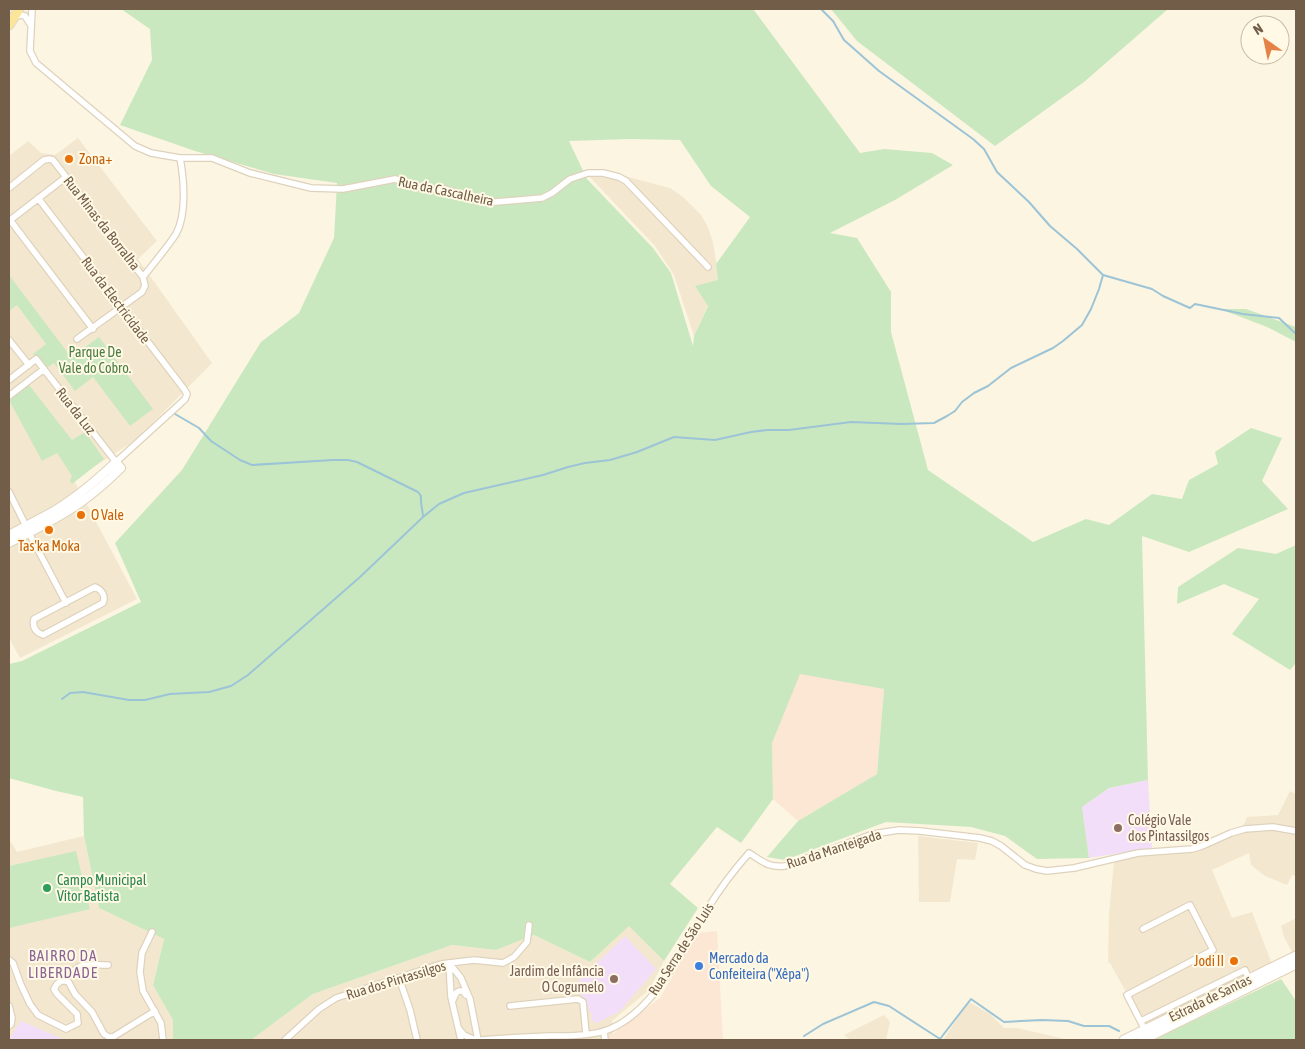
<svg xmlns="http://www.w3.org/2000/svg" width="1305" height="1049" font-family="'Asap Condensed',sans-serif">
  <rect width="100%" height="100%" fill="#fcf5e1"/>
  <path fill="#f3e8cf" d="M78,138L157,241L138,259L212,363L137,439L74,480L137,599L20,658L9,638V156L28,141L41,153L55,155Z
    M585,172H609L670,188L683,197L701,215L707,225L713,242L719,280L694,336L674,275L655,246Z
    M1290,791L1296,794V876L1292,875L1287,885L1265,876L1251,865L1249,853L1212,870L1232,918L1252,912L1272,964L1141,1029L1122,994L1126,992L1110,963H1108L1109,914L1114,861L1139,856L1201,850L1232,835L1244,824L1247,817L1278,815Z
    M84,836L99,908L164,939L153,984L173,1020V1040H9V839L17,852Z
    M918,836L978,843L975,860L957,859L950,902H919Z
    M1296,918V953L1293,954L1284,937L1281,926Z
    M629,925L664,961L649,990L612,1021L613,1040H251L313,994L452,945L496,950L534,935L590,962Z
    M969,1002L990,1014L1004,1028H1017L1065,1039V1040H943Z
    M884,1015L890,1022L886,1040H850L844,1035Z"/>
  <path fill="#fce6d4" d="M799,673L884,689L877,774L798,821L773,799L772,743Z
    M717,931L723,1040H608V1038L660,998L698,933Z"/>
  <path fill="#f2def8" d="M1148,780L1152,848L1089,858L1082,807L1109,788Z
    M625,936L656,969L620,1011L597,1023L594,1022L591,1018L592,1014L589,1011L586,999L580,994L570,989Z
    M21,1021L65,1040H12L10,1038Z"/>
  <path fill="#cae8c0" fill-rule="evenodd" d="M121,9H753L860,153L884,149L932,153L953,165L895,200L830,233L857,238L891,292V332L928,470L1033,542L1086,519L1109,525L1152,494L1182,499L1189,480L1218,464L1215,452L1251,428L1282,438L1262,481L1288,509L1189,552L1142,536L1148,780L1109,788L1082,807L1089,858L1037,859L1005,836L971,827L886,822L785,860L767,857L798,821L877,774L884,689L800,674L772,743L773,799L741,843L717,827L670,884L698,908L664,961L629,926L590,962L534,935L496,950L452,945L313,994L251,1040H173V1020L153,985L164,939L99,908L84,836L83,797L56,791L9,778V664L22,661L141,602L115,543L182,470L261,342L299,313L334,238L337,183L274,174L195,151L120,125L152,60L150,29ZM630,139L680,140L711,186L750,217L716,264L718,280L695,286L708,306L694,336L693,346L671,273L653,248L587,179L569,141Z
    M831,9H1168L1084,82L995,146L857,41Z
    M9,275L71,357L99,337L153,409L130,426L93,377L75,391L54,363L45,369L33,354L46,344L17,305L9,311Z
    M1220,309H1246L1296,327V342L1267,327Z
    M29,385L72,440L85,432L104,459L72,484L70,481L72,476L57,453L42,461L9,400Z
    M1296,545V663L1290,670L1232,634L1259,599L1224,584L1177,604L1178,587L1238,548L1276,554Z
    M76,851L90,909L9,928V866Z
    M1281,979L1296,1001V1040H1153Z"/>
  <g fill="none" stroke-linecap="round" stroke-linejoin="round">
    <path stroke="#9cc4d6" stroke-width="2" d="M821,9L833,21L844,40L879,71L973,139L984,149L997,172L1029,202L1050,226L1077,249L1103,275L1152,289L1163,296L1190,308L1195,304L1243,314L1279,318L1296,334
      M175,414L199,428L211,441L240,460L252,465L333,460H348L357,462L418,492L421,496C420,504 423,510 423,517
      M62,699L70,693L83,692L129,700H145L170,694L209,692L231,686L248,675L360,577L423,517L439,504L464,493L543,475L568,467L585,463L610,460L637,452L674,437L715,440L751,432L767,430H789L851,422L901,424L934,423L947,416L955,411L962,402L974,393L988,386L1011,368L1053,348L1063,341L1082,325L1091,309L1099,289L1103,275
      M804,1036L823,1024L874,1002L889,1006L940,1039L971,999L1004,1022L1042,1020L1068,1021L1084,1026H1109L1119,1031"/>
    <defs>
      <path id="minor" d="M32,9L30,51L36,63L135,146L151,153L180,158H212L250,173L311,188L343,189L395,179L418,186L435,189H445L486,202H496L542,198L552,193L570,179L588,173H603L619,177L626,181L708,267
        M15,17L21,15L25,16L30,24
        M9,188L44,160L49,159L53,160L143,277L145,286L142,292L77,339
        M10,220L93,329
        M9,221L66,177
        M143,277C154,263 166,249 176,234C187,214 184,179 180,158
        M9,340L29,365
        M9,380L36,359L116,462L182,402L185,399L187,394L184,389L38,198
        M9,396L44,369
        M9,492L26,526
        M29,533L66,603
        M95,587C102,590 106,596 103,603L43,635C35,632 32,627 34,619Z
        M1143,929L1190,905L1213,950L1127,995L1145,1030
        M152,932L142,953L140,972L143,991L161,1023L163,1040
        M9,960L13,963L21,985L30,1004L38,1015L66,1029L78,1023L77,1014L57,994L54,989L57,984L61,981H68L75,994L92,1012L104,1034L109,1037H113L155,1011
        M449,963L461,978L470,999L478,1040
        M449,963L451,997L461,1040
        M399,978L410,1010L417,1040
        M65,981C78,961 86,965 108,965
        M453,1000L456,993L459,991H463L466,995
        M9,1006L12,1018L11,1024L9,1026
        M510,1006L578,999L583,1002L586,1034
        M1141,1021L1245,970L1249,979
        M459,1029L464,1035L475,1040
        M604,1031L605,1040
        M285,1040L319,1009L336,998L441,964L474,960L503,963L514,957L527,942L529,925
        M482,1040C504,1038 527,1037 550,1036C567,1036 593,1036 610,1029C655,1010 681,951 706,911C719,890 733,871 749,853C762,861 768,868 785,866L873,834L899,830L920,831L980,838L992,841L1001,846L1025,865L1036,869L1047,871L1074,868L1138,853L1192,849L1202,846L1231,833L1245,829L1273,827L1296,831"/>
      <path id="tertiary" d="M9,535C24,527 39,519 54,511C77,497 97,480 116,462L121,468C108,481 94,493 80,503C57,519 33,531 9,543"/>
      <path id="secondary" d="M1124,1040L1296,956
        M1142,1040L1296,964"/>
      <path id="primary" d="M9,25L19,9"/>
    </defs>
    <use href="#minor" stroke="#dfd2bd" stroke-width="8"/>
    <use href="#tertiary" stroke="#dfd2bd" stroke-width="10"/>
    <use href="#secondary" stroke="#e1d2b8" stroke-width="11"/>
    <use href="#primary" stroke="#ddd8d3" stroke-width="11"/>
    <use href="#minor" stroke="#fff" stroke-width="5.5"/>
    <use href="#tertiary" stroke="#fff" stroke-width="8"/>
    <use href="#secondary" stroke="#fff" stroke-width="9"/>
    <use href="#primary" stroke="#fae599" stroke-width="9"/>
  </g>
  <g fill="#e8710a" stroke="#fff9e6" stroke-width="2">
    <circle cx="69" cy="159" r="5"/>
    <circle cx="81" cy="515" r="5"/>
    <circle cx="49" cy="530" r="5"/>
    <circle cx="1234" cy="961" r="5"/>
  </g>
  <g fill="#8d6e63" stroke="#fff9e6" stroke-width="2">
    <circle cx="1118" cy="828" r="5"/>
    <circle cx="614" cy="979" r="5"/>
  </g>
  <circle fill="#2e9e5b" stroke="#fff9e6" stroke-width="2" cx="47" cy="888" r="5"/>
  <circle fill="#3f7fe0" stroke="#fff9e6" stroke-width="2" cx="699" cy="966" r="5"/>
  <g text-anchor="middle" stroke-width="4" stroke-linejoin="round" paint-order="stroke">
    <g font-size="14" fill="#c56008" stroke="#fff9e6" text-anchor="start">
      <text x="79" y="164">Zona+</text>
      <text x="91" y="520">O Vale</text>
      <text x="49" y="551" text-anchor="middle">Tas'ka Moka</text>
      <text x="1224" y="966" text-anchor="end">Jodi II</text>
    </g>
    <g font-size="14" fill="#725e48" stroke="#fff9e6">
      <text transform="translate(446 191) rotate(12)" y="5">Rua da Cascalheira</text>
      <text transform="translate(102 223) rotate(52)" y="5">Rua Minas da Borralha</text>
      <text transform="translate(116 300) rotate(53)" y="5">Rua da Electricidade</text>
      <text transform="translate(76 411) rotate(52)" y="5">Rua da Luz</text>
      <text transform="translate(834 849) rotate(-18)" y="5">Rua da Manteigada</text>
      <text transform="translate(681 949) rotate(-57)" y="5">Rua Serra de São Luis</text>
      <text transform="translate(396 980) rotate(-17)" y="5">Rua dos Pintassilgos</text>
      <text transform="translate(1210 998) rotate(-26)" y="5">Estrada de Santas</text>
    </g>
    <g font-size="14" fill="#4b7d43" stroke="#fff9e6">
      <text x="95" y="357">Parque De<tspan x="95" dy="16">Vale do Cobro.</tspan></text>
    </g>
    <g font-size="14" fill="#785e54" stroke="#fff9e6" text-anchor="start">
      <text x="1128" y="825">Colégio Vale<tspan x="1128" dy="16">dos Pintassilgos</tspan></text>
      <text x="604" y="976" text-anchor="end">Jardim de Infância<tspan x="604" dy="16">O Cogumelo</tspan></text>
    </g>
    <g font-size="14" fill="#27864d" stroke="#fff9e6" text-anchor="start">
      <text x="57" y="885">Campo Municipal<tspan x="57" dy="16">Vítor Batista</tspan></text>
    </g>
    <g font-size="14" fill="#366cbe" stroke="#fff9e6" text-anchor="start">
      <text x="709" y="963">Mercado da<tspan x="709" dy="16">Confeiteira ("Xêpa")</tspan></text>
    </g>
    <g font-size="15" letter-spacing="1" fill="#8c6495" stroke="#fff9e6">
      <text x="63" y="961">BAIRRO DA<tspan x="63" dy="17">LIBERDADE</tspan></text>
    </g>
  </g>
  <rect width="1305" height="1049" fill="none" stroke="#725e48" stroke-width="20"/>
  <g transform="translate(1265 40) rotate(327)"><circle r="24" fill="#fff9e6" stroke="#c7bba7"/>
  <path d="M0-4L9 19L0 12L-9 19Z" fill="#e58347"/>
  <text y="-8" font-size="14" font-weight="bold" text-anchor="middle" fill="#725e48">N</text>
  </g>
</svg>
